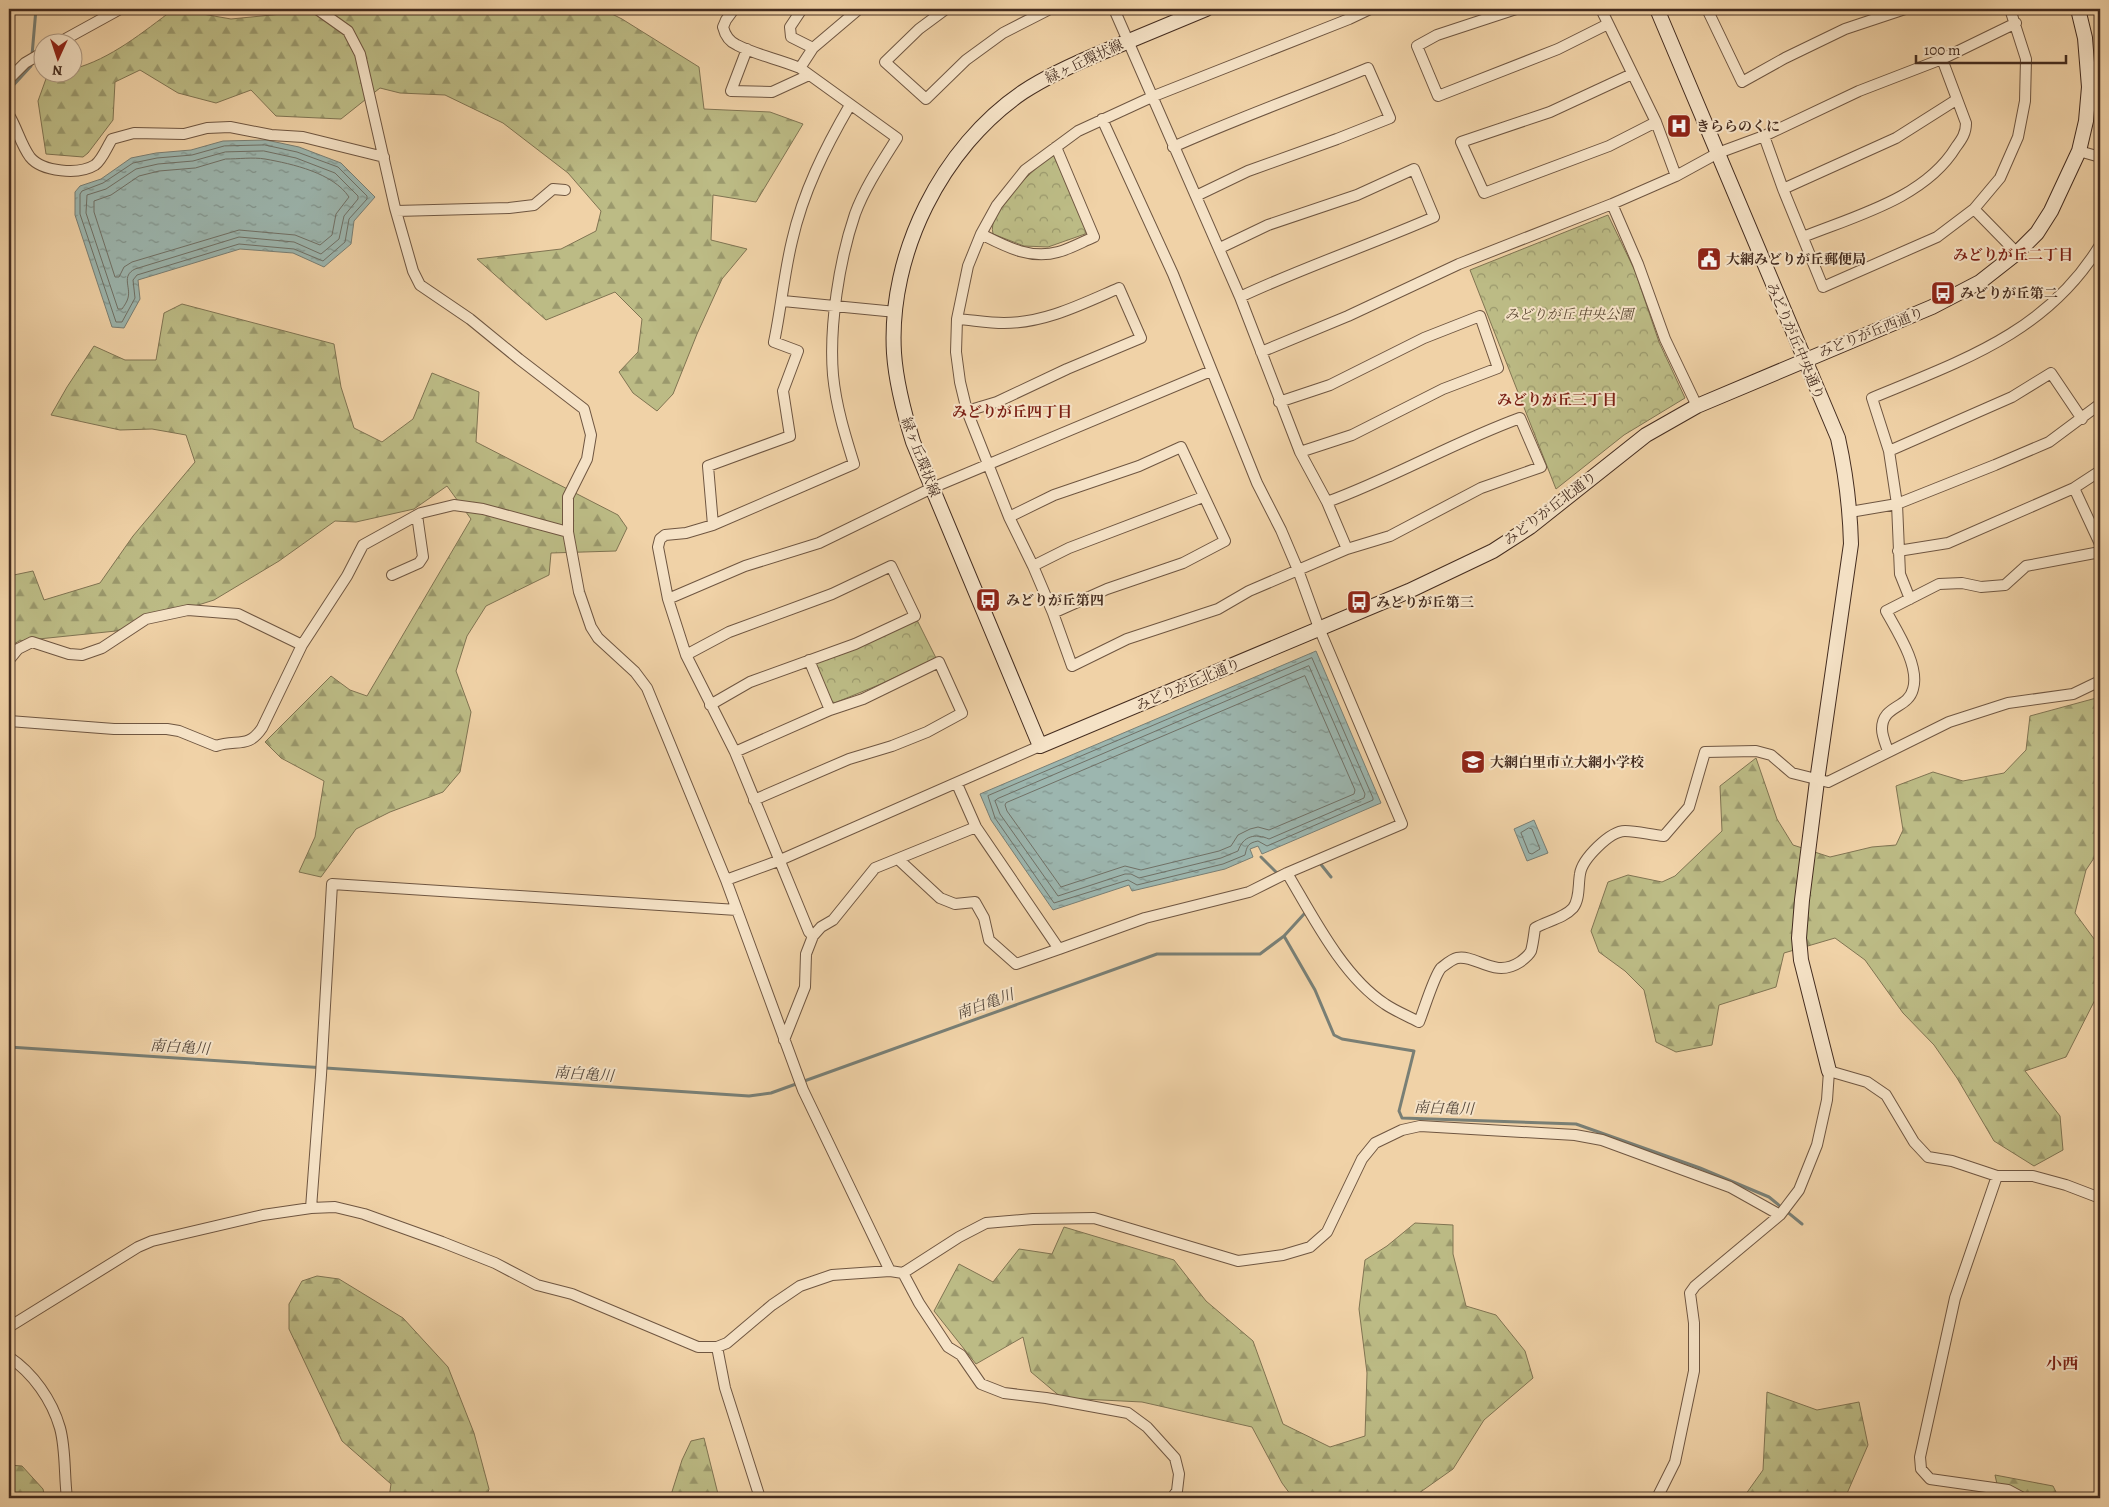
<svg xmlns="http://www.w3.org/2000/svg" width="2109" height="1507" font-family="Alegreya,'Noto Serif JP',serif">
  <defs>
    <pattern id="forest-firs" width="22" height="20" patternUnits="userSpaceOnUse" patternTransform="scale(1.25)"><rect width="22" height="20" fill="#bcbb85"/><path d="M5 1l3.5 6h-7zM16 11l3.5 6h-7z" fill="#9a986c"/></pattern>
    <pattern id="park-crowns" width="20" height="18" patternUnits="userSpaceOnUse" patternTransform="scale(1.25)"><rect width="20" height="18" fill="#bcbb85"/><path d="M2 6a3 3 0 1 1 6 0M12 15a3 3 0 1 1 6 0" fill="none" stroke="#9a986c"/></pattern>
    <pattern id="water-ripples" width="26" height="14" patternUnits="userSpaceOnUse" patternTransform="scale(1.25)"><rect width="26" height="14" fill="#9cb6af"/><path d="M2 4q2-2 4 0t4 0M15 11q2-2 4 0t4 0" fill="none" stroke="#81948e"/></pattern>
  </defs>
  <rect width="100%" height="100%" fill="#f0d2a7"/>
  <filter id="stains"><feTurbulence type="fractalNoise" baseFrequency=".004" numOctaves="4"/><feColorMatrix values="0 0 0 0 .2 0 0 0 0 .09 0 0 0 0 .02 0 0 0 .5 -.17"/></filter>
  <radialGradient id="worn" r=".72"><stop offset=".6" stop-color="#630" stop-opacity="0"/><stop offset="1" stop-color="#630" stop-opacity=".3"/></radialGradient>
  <path fill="url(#forest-firs)" stroke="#807452" d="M174,9L231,19L333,9H602L622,19L699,67L704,109L770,112L803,124L756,202L713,195L711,240L747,249L722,279L697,334L673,394L657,411L633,393L619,372L638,352L642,319L615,292L546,320L477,259L561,249L596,231L601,211L568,173L503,123L445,95L400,93L380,88L341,119L276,116L251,90L216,103L178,93L140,70L115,82L113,120L88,153L83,157L46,154L38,101L47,76L59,73L72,72L73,69C111,59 143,32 174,9Z
    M182,304L334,344L341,387L354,428L382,442L413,419L432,373L479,392L476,442L618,515L627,528L616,551L551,553L549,575L486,606L467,636L456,671L471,712L460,772L443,792L390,812L356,829L321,877L299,872L315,837L324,781L281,758L265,742L331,676L350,690L367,696L471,519L447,486L414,509L356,522L335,521L279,561L214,600L116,631L19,641L9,647V576L33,571L44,600L100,583L133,536L195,462L186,435L152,429L120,430L51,415L67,387L94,346L125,360H156L164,313Z
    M2100,697V849L2086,870L2075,913L2100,947V990L2066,1057L2025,1071L2060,1116L2063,1150L2034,1166L1994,1141L1957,1078L1934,1045L1903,1013L1865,960L1835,938L1784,953L1776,987L1719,1005L1712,1045L1676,1052L1656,1042L1644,990L1625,971L1599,952L1591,931L1608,882L1628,875L1662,882L1675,876L1722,831L1720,786L1756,758L1777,819L1793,845L1830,857L1872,847L1896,845L1903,830L1896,786L1933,772L1963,781L2004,773L2026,750L2030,716Z
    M1415,1223L1453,1225V1254L1466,1306L1496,1315L1525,1351L1533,1378L1484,1420L1453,1469L1412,1498H1293L1282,1483L1252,1427L1142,1402L1062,1398L1031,1372L1023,1337L976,1364L934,1311L959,1264L993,1282L1019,1249L1052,1254L1064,1227L1174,1260L1206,1301L1253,1341L1283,1424L1330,1447L1365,1436L1367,1373L1359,1309L1365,1260L1387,1246Z
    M317,1276L339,1279L403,1318L448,1367L474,1433L489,1489L486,1498H389L391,1484L342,1441L289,1329V1304L302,1281Z
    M1767,1392L1817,1410L1859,1402L1868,1445L1845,1498H1743L1763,1470Z
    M704,1438L719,1498H670L682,1460L691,1441Z
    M9,1465L22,1466L43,1489L45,1498H9Z
    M1995,1475L2053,1486L2059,1498H2000Z"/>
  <path fill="url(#park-crowns)" stroke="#807452" d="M1053,154L1087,230L1085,234L1048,247L1024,246L993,234C986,210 1036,168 1053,154Z
    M1608,215L1635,271L1659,342L1685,398L1624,435L1556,489L1470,270Z
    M917,620L936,658L881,684L832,704L815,662Z"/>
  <path fill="url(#water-ripples)" stroke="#797f75" d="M266,140L299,147L341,163L375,197L354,221L351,244L324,267L293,253L240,249L138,280L140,299L124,328L112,327L75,215V192L80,186L101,179L131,158L156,153L191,150L223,141Z
    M1316,651L1381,803L1262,854L1258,846L1250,849L1253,857L1225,869L1132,891L1129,885L1053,910L991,820L980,794Z
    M1534,820L1548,853L1527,861L1514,829Z"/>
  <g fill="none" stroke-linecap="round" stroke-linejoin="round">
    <path stroke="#707167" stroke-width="1" d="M265,145L297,152L338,167L367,196V199L349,219L345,242L323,261L294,249L239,244L137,275L133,280L135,298L122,322H116L80,214V194L82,191L103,183L133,163L157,158L192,155L224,146Z
      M264,151L296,158L335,173L358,196V199L344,216L339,239L321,254L294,242L239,237L135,269C121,276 131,287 128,298C127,302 124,306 122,309H118L86,213L87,195L106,189L136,169L158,164L193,161L225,152Z
      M226,159C239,159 253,157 265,159C293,164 333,173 349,197L336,214L332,235L320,245L295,235L239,230L132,262L124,267L119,277H115L94,212V201L111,195L139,176L159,171L195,168Z
      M1312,658L1373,798V800L1267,846L1258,841C1248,843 1247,846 1245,855L1223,864L1137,885L1128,880L1054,903L995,818L988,796Z
      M1309,666L1365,794L1364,798L1269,839C1255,833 1243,836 1238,851L1221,858L1139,878L1131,874H1125L1058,896L1000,814L995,801L997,799Z
      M1305,676L1355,790L1354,794L1269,830L1258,827L1250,829L1238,835L1231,846L1219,851L1141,870L1125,866L1061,887L1007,811L1005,805L1006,803Z
      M1529,828L1532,829L1540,849L1532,854L1529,853L1521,833Z"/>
    <path stroke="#797f75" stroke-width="3" d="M32,55L36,9
      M9,90L31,66V62
      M1261,857L1277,873
      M1319,862L1331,877
      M1284,936L1315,990L1334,1035L1342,1039L1414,1051L1399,1111L1402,1118L1576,1124L1700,1168L1769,1197L1802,1224
      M9,1047L749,1096L771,1093L1157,954H1260L1284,936L1305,913"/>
    <defs>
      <path id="street" d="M317,9L348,31L360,54L395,208L413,271L420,285L470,319L519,359L584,409L591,435L587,459L568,497V532L579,592L591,627L598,638L635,672L647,688L726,880L803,1090L890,1271
        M734,9L726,20L723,27C725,35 730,42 737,45C756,55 779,59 800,68
        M802,9L790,27L791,37L813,48
        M946,9L919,29L885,62L926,99L966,60L1003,33L1050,9
        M1114,9L1240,297L1300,452L1327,502L1347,549
        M1516,9L1437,35L1417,46L1438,96L1558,49L1608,24
        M1601,9L1656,122L1676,176
        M1707,9L1742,82L1785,58L1845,29L1905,9
        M60,42L120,9
        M747,49L731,91L772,92L809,75
        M1632,74L1550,112L1461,142L1484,193L1609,146L1656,122
        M9,79L25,63L42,53
        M9,115C17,128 21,145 30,157C42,172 79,175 95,165C102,160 107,147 112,139L134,133L184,134L207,128L230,127L271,135L303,137L384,157
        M1764,136L1783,189L1823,287L1937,237L1974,209L2000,178L2018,137L2025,101L2026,59L2010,9
        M1173,147C1238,118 1303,95 1368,68L1390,118L1337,139L1248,171L1196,196
        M2079,151L2100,157
        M1783,189L1896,138L1956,100
        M1612,204L1638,264L1665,339L1697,406
        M1974,209L2017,253
        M396,211L509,208L534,205L553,189L565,190
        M981,234C1005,246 1030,260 1058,252C1070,249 1082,242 1094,237L1056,147
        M1803,237C1855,216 1925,198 1956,147C1962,139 1966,133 1966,123L1942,59
        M1220,248L1268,225L1357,195L1414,169L1434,217C1370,245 1304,267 1240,297
        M783,301L896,312
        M957,319C972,320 988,323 1004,323C1045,323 1082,304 1119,288L1141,338L1067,369L997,402L967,411
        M1261,352L1348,316L1459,264L1612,204L1676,176L1718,153L1764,136L1859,91L1942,59L2016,23
        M1279,402L1330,385L1424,338L1480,316L1498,368L1443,389L1352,435L1300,452
        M1889,451L2012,397L2051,373L2082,419
        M2074,488L2100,544
        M1327,502C1393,478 1454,442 1520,418L1541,467L1481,488L1390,536L1347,549L1249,591L1218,609L1127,639L1072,666L1053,613L1033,566L1009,517L967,411L960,382L956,352L957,319L968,266L981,234L997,205L1025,170L1078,131L1154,96L1349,19L1370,9
        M1850,512L1897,504L1995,465L2049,442L2100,404
        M1009,517L1054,495L1139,466L1181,447L1225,541L1183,563L1107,589L1053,613
        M713,525L708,466L790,436L783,391L798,351L774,342C781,309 784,274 792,241C803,192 825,148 850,105
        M1898,551L1948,543L2074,488L2100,471
        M1033,566L1069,548L1203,497
        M392,575L419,563L423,557L417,515
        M668,599L745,566L819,543L932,488L1211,371
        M1910,599L1900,574L1897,504L1889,451L1872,398C1961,361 2048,332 2100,245
        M686,655L729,632L832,594L891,566L915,616L855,644L750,682L710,705
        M9,660L18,649L32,642L69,654L82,655L102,648L146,619L188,610L238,614L302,645
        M809,660L830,710
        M9,721L114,729H167L179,731L216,746C237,739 248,749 262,728L302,645L347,576L363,545L421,513L454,505L483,509L568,532
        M1888,751C1886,745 1882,736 1882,729C1882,705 1908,709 1913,689C1920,666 1897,631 1886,611L1939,584L1962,583L1981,587L2005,585L2026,566L2100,552
        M735,752L830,710L863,699L939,662L962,713L927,732L892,746L849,759L754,800
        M957,784L976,827L1059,949L1145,918L1249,892L1287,873L1402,824L1319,628L1298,570L1281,530L1257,483L1173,274L1102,119
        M898,859L940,898L955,904L975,902L984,918L989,940L1016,964L1059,949
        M1287,873C1312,915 1343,977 1385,1004C1395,1011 1408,1016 1419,1022C1424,1010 1434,976 1441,968C1445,965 1452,959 1457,958C1476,954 1494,979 1520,962C1524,959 1529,955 1531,951C1533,944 1534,935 1535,928C1547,921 1564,918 1573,908C1580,899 1578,885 1580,874C1582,859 1610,831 1625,831C1638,831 1651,835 1664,836L1689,807L1705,752L1756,751L1771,755L1792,773L1828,782L1949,722L2008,703L2073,694L2100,681
        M726,880L778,861L1040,746
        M813,936L809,932L735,752L686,655L668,599L658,547L660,539L665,535L686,533L713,525L854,464C845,435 836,406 833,375C829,327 839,261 855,214C865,187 882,162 897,138L800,68L813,48L859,9
        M784,1040L805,987L806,954L813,936L821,927L833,920L875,868L976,827
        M1997,1176L1955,1298L1920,1457L1921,1469L1930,1479L2008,1490L2023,1498
        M311,1208L321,1075L332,884L737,910
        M903,1273L919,1303L948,1347L961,1355L981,1384L1004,1393L1046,1398L1128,1413L1147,1427L1175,1458L1179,1474L1177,1491L1172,1498
        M9,1327L138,1247L152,1241L263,1215L311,1208L335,1207L364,1214L442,1242L495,1263L537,1285L572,1294L698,1347H717L727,1343L772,1305L800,1286L832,1275L890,1271L903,1273L959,1237L986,1223L1033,1219L1094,1218L1238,1261L1283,1255L1310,1247L1327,1232L1362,1159L1375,1143L1402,1130L1420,1126L1575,1135L1602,1140L1730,1187L1780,1215
        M717,1347L725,1388L760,1498
        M9,1357C33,1373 52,1400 60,1428C66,1450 64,1476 67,1498
        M1657,1498L1675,1462L1694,1371V1323L1690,1293L1695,1286L1780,1215L1799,1190L1817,1145L1827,1100L1829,1071L1867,1082L1886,1095L1914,1142L1928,1157L1952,1161L1997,1176H2033L2066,1185L2100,1198"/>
      <path id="secondary" d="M1206,9C1172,23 1138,37 1105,51C1076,63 1049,75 1023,92C942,147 888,254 894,353C896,383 904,413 913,442L1040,746L1409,591L1493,551L1530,527L1646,435L1697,406L1932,307L1980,282L2017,253L2037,233L2051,211L2079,151L2086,121L2089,87L2085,38L2078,9
        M1657,9L1838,438C1846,474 1850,508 1851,544L1817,781L1802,900L1799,938L1801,960L1829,1071"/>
    </defs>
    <use href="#street" stroke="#6f5641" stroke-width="12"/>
    <use href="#secondary" stroke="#442c1f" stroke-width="16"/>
    <use href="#street" stroke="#f5e2c6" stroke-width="10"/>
    <use href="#secondary" stroke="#f5e2c6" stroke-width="14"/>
  </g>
  <defs>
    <symbol id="hospital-square" viewBox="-11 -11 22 22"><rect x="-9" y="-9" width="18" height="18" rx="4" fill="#8f2418" stroke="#f5e2c6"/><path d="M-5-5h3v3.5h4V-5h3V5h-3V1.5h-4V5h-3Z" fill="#fff"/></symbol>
    <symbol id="civic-square" viewBox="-11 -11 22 22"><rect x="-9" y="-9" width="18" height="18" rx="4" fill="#8f2418" stroke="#f5e2c6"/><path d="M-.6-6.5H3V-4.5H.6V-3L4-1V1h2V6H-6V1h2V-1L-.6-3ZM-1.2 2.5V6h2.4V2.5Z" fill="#fff"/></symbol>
    <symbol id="bus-square" viewBox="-11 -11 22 22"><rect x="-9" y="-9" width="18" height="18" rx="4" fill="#8f2418" stroke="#f5e2c6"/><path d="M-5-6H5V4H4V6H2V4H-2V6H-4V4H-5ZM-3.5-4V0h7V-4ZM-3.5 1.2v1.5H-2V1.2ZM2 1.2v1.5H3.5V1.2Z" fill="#fff"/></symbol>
    <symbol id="school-square" viewBox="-11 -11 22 22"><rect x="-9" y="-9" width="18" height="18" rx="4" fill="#8f2418" stroke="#f5e2c6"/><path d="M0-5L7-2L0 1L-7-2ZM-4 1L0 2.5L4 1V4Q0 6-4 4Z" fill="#fff"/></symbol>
  </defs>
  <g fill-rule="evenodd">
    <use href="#hospital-square" x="1665" y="112" width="28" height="28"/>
    <use href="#civic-square" x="1695" y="245" width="28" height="28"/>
    <use href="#bus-square" x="1929" y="279" width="28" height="28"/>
    <use href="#bus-square" x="974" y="586" width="28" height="28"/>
    <use href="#bus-square" x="1345" y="588" width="28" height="28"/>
    <use href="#school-square" x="1459" y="748" width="28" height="28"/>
  </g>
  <g text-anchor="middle" stroke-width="4" stroke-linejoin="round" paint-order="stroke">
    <g font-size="14" fill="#442c1f" stroke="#f5e2c6">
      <text transform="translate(1084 61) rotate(-25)" y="5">緑ヶ丘環状線</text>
      <text transform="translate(1871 332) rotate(-22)" y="5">みどりが丘西通り</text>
      <text transform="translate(1796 341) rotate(67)" y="5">みどりが丘中央通り</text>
      <text transform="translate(921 457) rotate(69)" y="5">緑ヶ丘環状線</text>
      <text transform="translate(1550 508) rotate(-37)" y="5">みどりが丘北通り</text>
      <text transform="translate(1188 684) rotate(-23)" y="5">みどりが丘北通り</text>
    </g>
    <g font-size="14" font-weight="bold" fill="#442c1f" stroke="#f5e2c6" text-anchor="start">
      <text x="1696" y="131">きららのくに</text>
      <text x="1726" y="264">大網みどりが丘郵便局</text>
      <text x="1960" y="298">みどりが丘第二</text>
      <text x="1006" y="605">みどりが丘第四</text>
      <text x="1376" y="607">みどりが丘第三</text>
      <text x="1490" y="767">大網白里市立大網小学校</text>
    </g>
    <g font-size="14" font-style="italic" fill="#5c4933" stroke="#f5e2c6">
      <text x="1569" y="319">みどりが丘 中央公園</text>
    </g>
    <g font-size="15" font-weight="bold" fill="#7a1f14" stroke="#f5e2c6">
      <text x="2013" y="260">みどりが丘二丁目</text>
      <text x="1557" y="405">みどりが丘三丁目</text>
      <text x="1012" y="417">みどりが丘四丁目</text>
    </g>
    <g font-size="15" font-style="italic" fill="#56483c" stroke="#f5e2c6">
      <text transform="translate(985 1004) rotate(-20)" y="5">南白亀川</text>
      <text transform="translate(180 1047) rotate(4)" y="5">南白亀川</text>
      <text transform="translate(584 1074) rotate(4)" y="5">南白亀川</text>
      <text transform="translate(1444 1108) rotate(2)" y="5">南白亀川</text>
    </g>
    <g font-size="16" font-weight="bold" fill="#7a1f14" stroke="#f5e2c6">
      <text x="2062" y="1369">小西</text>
    </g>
  </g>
  <rect width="2109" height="1507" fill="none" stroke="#f0d2a7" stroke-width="30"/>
  <rect x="10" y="10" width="2089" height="1487" fill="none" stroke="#442c1f" stroke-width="2.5"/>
  <rect x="15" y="15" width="2079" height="1477" fill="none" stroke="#442c1f"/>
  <g transform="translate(58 58) rotate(183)"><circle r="24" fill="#f5e2c6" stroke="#ae9983"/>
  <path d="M0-4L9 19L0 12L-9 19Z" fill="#8f2418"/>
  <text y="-8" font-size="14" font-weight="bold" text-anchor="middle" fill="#442c1f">N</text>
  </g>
  <path d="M1916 55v8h150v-8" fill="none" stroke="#442c1f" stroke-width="2.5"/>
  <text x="1924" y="55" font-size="15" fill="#442c1f" stroke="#f5e2c6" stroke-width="4" paint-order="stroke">100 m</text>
  <rect width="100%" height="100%" filter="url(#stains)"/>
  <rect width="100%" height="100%" fill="url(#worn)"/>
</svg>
